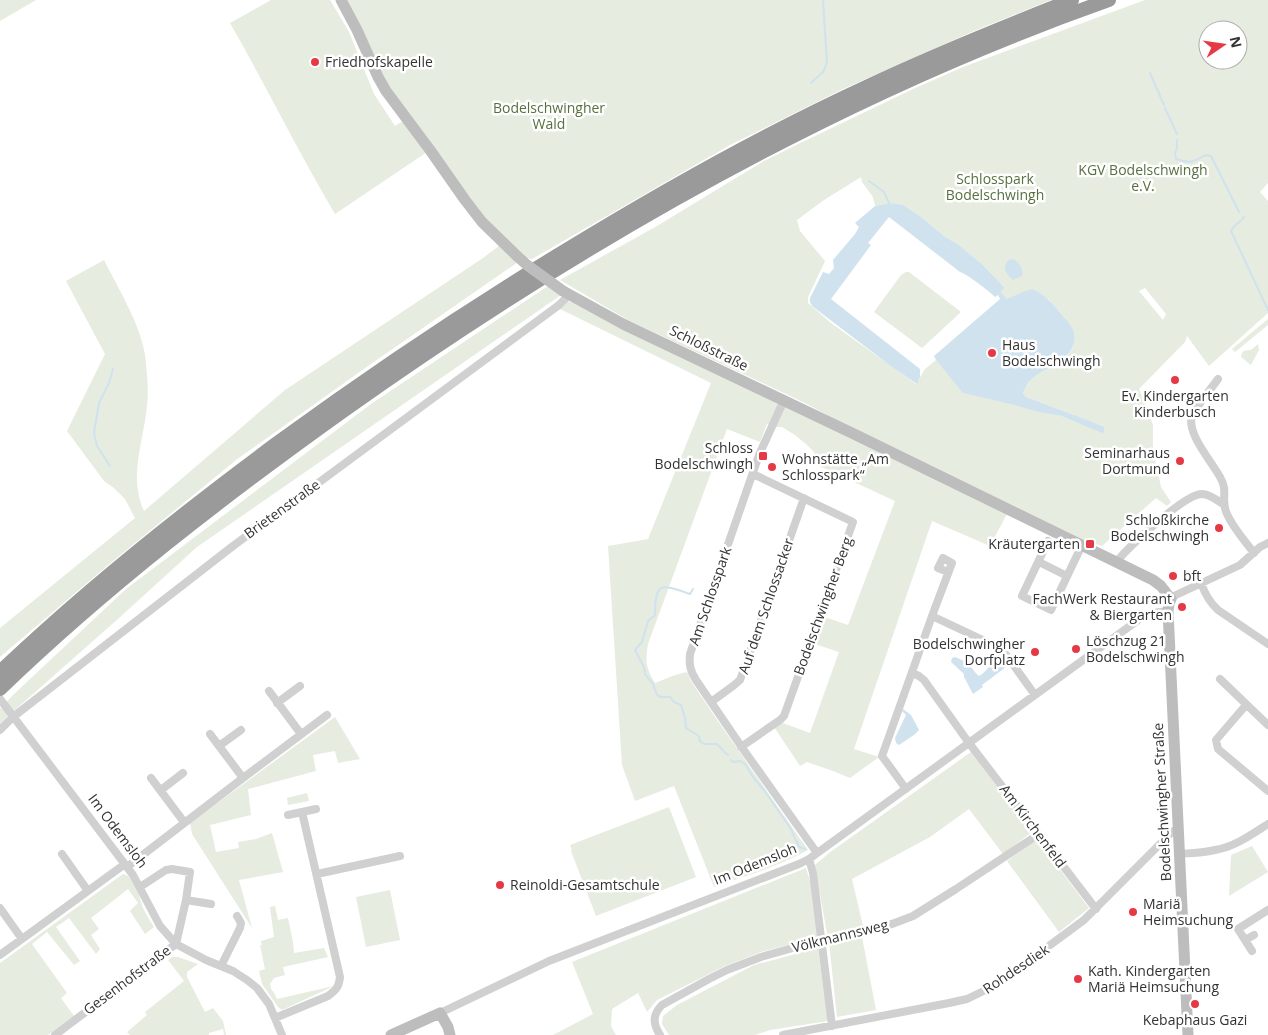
<svg xmlns="http://www.w3.org/2000/svg" width="1268" height="1035" font-family="'Open Sans',sans-serif">
  <rect width="100%" height="100%" fill="#fff"/>
  <path fill="#e6ecdf" fill-rule="evenodd" d="M0,0H36L0,21Z
    M271,0H330L349,32L374,94L395,126L406,119L341,0H1051L981,28L843,89L730,145L532,259L518,256L521,260L368,366L236,460L107,566L0,657V628L135,518L125,499L114,488L104,481L67,431L105,354L66,281L104,260C119,290 144,330 146,363C147,377 149,392 147,405C144,441 128,476 144,511L285,390L483,258L503,243L430,150L335,214C298,151 266,86 230,23Z
    M1145,0H1268V183L1260,192L1268,201V313L1209,366L1187,336L1185,342L1139,389L1153,425V449L1161,487L1171,502L1167,506L1156,498L1102,546L1078,539L1009,510L990,546L932,521L854,749L879,757L850,778L833,771L807,762L800,766L774,727L783,723L810,733L839,652L812,643L822,616L848,625L895,501L813,463L815,458L814,452L806,444L795,435L782,427H775L767,424L760,442L727,429L648,644C645,662 646,668 655,683L675,675L687,672L691,681L713,714L808,850C779,866 746,876 714,887L674,786L635,801L622,765L608,546L648,539L711,383L560,309L567,302L572,301L931,471L805,403L628,320L560,280L657,226L764,161L790,148L913,89L963,67ZM1208,30H1238V60H1208ZM861,177L862,182L873,197L875,206L889,203L925,220L944,236L959,245L983,265L1005,288L1001,292L1007,299H1048C1055,306 1072,325 1074,334C1077,344 1069,355 1061,360C1051,367 1040,371 1031,380C1028,383 1025,388 1023,393L1026,397L1074,415L1062,416L964,393L936,360L925,369L916,384L831,323L808,303V297L825,261L800,231L797,220L824,200ZM1145,288L1166,314L1163,320L1139,291Z
    M906,272H909L961,312L922,348L874,312L901,275Z
    M548,286L561,295L197,547L119,618L7,717L0,724V709L13,695L126,589L371,404Z
    M1268,319V325L1235,352L1232,349Z
    M1258,344L1259,350L1251,365L1241,357C1242,350 1244,351 1250,350C1253,349 1255,346 1258,344Z
    M335,717L360,759L338,763L335,751L313,755L316,771L248,789L251,815L210,825L216,852L239,848L238,842L256,839L272,833L283,872L239,880L252,928L192,834L190,823Z
    M971,752L1032,832L1003,854L969,809L930,837L852,879L863,926L827,934L815,865L829,853Z
    M307,793L309,801L288,805L287,798Z
    M669,807L696,877L596,916L571,851L572,850L570,845Z
    M1034,841L1039,842L1089,908L1059,932L1007,861Z
    M1252,846L1268,872L1229,896L1231,855Z
    M806,868L811,885L818,937L761,952L725,966L657,1000L647,1012L638,993L612,1009L611,1026L616,1035H553L593,1014L572,962Z
    M123,874C137,877 139,899 144,910C147,916 151,922 154,927L145,934L130,911L138,903L128,889L91,918L99,929L91,935L100,949L96,954L69,918L56,927L80,961L74,965L47,932L32,944L67,993L61,998L74,1016L48,1035H0V963Z
    M390,890L400,940L366,947L356,897Z
    M275,906L278,920L288,918L293,942L294,953L324,948L328,957L283,967L285,975L274,978L270,984L272,991H273L277,999L334,986L282,1010L278,1007L262,984L259,971L265,969L260,945H262L261,941L274,937L270,907Z
    M862,937L876,1010L837,1017L829,943Z
    M818,948L828,1021L770,1030L755,1035H669L662,1024L663,1016L677,1005L754,965Z
    M172,957H178L198,964L187,972V977L205,1012L213,1008L223,1021L226,1035H224L223,1029L209,1033V1035H130L127,1032L147,1015L145,1012L184,981L168,960Z"/>
  <path fill="#cfe2ee" d="M889,203L903,205L925,220L944,236L959,245L983,265L1005,288L1001,292L1007,299L1023,292L1032,289C1046,295 1054,305 1063,316C1070,324 1077,332 1074,343C1067,364 1045,366 1031,380C1027,383 1025,389 1023,393L1026,397L1082,418L1104,427V432L1102,433L1062,416L1039,412L1014,405L963,393L936,360L934,356L1000,299L998,295L995,297C989,291 967,274 960,272L889,217L868,243L871,245L831,299L920,369V377L917,384L892,367L812,306L810,302V298L823,272L829,274L834,268L833,260L855,234L859,227L855,223L875,206Z
    M1013,259C1019,262 1024,269 1022,276L1013,280C1006,274 1001,267 1009,260Z
    M955,657C961,659 966,662 970,666C974,670 975,673 979,676C989,671 990,659 1004,661L1007,665L1006,667L982,685L983,687L973,694L964,677V674L951,662L952,658Z
    M903,709L911,715L919,730L914,735L899,745L896,743L895,738L906,715L902,711Z"/>
  <g fill="none" stroke-linecap="round" stroke-linejoin="round">
    <path stroke="#cfe2ee" stroke-width="2" d="M1150,73L1164,105
      M811,83L823,72L827,63L823,0
      M1165,108L1177,134
      M1177,140V148L1175,153L1176,159C1193,164 1191,162 1206,155L1211,156L1239,212
      M869,181L884,192L889,203
      M1244,217C1241,222 1234,225 1231,231L1268,310
      M110,466L97,446L94,433L99,403L109,383L113,369
      M693,589L690,594C661,584 655,581 655,615L648,621L642,642L635,650L644,667L645,674L653,684L657,695L661,697H670L674,702L681,705L685,718L686,728L699,736L700,741L704,744H717C721,747 723,752 728,755
      M731,760L733,762L740,761L745,764L753,777L764,790L791,829C793,836 797,841 799,847L805,849"/>
    <path stroke="#d0d0d0" stroke-width="8" d="M1218,379L1192,414C1186,434 1211,460 1220,477C1229,492 1220,500 1227,514C1233,528 1245,541 1254,553
      M784,400L759,455L690,654C689,664 690,671 696,680L743,749L817,853
      M1048,541L1022,596L1051,610L1082,545
      M1039,562L1067,576
      M1116,562C1129,547 1184,494 1202,494C1209,494 1217,500 1223,504
      M1201,583C1205,594 1209,602 1218,610L1268,644
      M1171,599L1176,595L1240,565L1260,547L1268,543
      M932,616L1002,649L1035,695
      M912,673L919,676L924,680L969,743L1096,909
      M1220,679L1268,725
      M269,691L301,734
      M0,699L133,875L160,926L176,944L206,960L233,971L247,980L257,988L269,1004L282,1035
      M711,702L733,686L740,680L804,498
      M277,703L300,686
      M1246,705L1216,740L1218,749L1268,791
      M0,730L13,717L233,546L559,305L569,295
      M210,734L243,778
      M219,746L241,730
      M741,747L780,720L784,716L853,522L753,474
      M151,778L184,822
      M906,789L882,756L932,616L952,563L943,558L938,568L948,572
      M161,790L183,773
      M288,815L316,809
      M62,854L88,891
      M1179,854C1191,853 1203,853 1215,850C1234,847 1251,835 1268,824
      M809,859L813,873L832,1026
      M127,867L243,778L327,715
      M317,874L400,856
      M186,900L211,904
      M0,908L22,939
      M1245,940L1254,935
      M1252,951L1238,929L1268,910
      M0,955L125,864
      M221,966L240,928L241,923L237,916
      M440,1013L549,961L799,864L809,859L1141,618C1150,613 1158,612 1168,611
      M275,1018L328,996C336,990 339,987 340,977L302,812
      M55,1035L176,944L186,900L190,872L172,869L166,870L140,887
      M660,1035C653,1024 652,1015 662,1005L709,979L727,970L761,957L821,940L872,929L892,924L913,916L956,889L1039,834
      M783,1035L949,1003L967,999L996,985L1084,920L1172,832L1178,828"/>
    <path stroke="#bdbdbd" stroke-width="11" d="M341,0L357,30L378,77L386,91L430,150L465,200L482,222L517,256
      M563,291L623,324L854,434L1153,580L1161,586L1171,599L1169,604L1168,611L1188,1035
      M391,1035L440,1013L448,1027L450,1035"/>
    <path stroke="#9a9a9a" stroke-width="14" d="M0,672C86,590 180,515 276,444C369,376 464,312 563,252C661,192 762,135 866,87C934,55 1003,27 1072,0
      M0,689C106,587 224,496 343,411C578,244 837,96 1109,0"/>
    <path stroke="#bdbdbd" stroke-width="11" d="M517,256L527,265L563,291"/>
  </g>
  <g fill="#e63946" stroke="#fff" stroke-width="2">
    <circle cx="315" cy="62" r="5"/>
    <circle cx="992" cy="353" r="5"/>
    <circle cx="1175" cy="380" r="5"/>
    <rect x="758" y="451" width="10" height="10" rx="2.5"/>
    <circle cx="1180" cy="461" r="5"/>
    <circle cx="772" cy="467" r="5"/>
    <circle cx="1219" cy="528" r="5"/>
    <rect x="1085" y="539" width="10" height="10" rx="2.5"/>
    <circle cx="1173" cy="576" r="5"/>
    <circle cx="1182" cy="607" r="5"/>
    <circle cx="1076" cy="649" r="5"/>
    <circle cx="1035" cy="652" r="5"/>
    <circle cx="500" cy="885" r="5"/>
    <circle cx="1133" cy="912" r="5"/>
    <circle cx="1078" cy="979" r="5"/>
    <circle cx="1195" cy="1004" r="5"/>
  </g>
  <g text-anchor="middle" stroke-width="5" stroke-linejoin="round" paint-order="stroke">
    <g font-size="14" fill="#333" stroke="#fff" text-anchor="start">
      <text x="325" y="67">Friedhofskapelle</text>
      <text x="1002" y="350">Haus<tspan x="1002" dy="16">Bodelschwingh</tspan></text>
      <text x="1175" y="401" text-anchor="middle">Ev. Kindergarten<tspan x="1175" dy="16">Kinderbusch</tspan></text>
      <text x="753" y="453" text-anchor="end">Schloss<tspan x="753" dy="16">Bodelschwingh</tspan></text>
      <text x="1170" y="458" text-anchor="end">Seminarhaus<tspan x="1170" dy="16">Dortmund</tspan></text>
      <text x="782" y="464">Wohnstätte „Am<tspan x="782" dy="16">Schlosspark“</tspan></text>
      <text x="1209" y="525" text-anchor="end">Schloßkirche<tspan x="1209" dy="16">Bodelschwingh</tspan></text>
      <text x="1080" y="549" text-anchor="end">Kräutergarten</text>
      <text x="1183" y="581">bft</text>
      <text x="1172" y="604" text-anchor="end">FachWerk Restaurant<tspan x="1172" dy="16">&amp; Biergarten</tspan></text>
      <text x="1086" y="646">Löschzug 21<tspan x="1086" dy="16">Bodelschwingh</tspan></text>
      <text x="1025" y="649" text-anchor="end">Bodelschwingher<tspan x="1025" dy="16">Dorfplatz</tspan></text>
      <text x="510" y="890">Reinoldi-Gesamtschule</text>
      <text x="1143" y="909">Mariä<tspan x="1143" dy="16">Heimsuchung</tspan></text>
      <text x="1088" y="976">Kath. Kindergarten<tspan x="1088" dy="16">Mariä Heimsuchung</tspan></text>
      <text x="1195" y="1025" text-anchor="middle">Kebaphaus Gazi</text>
    </g>
    <g font-size="14" fill="#56703f" stroke="#fff">
      <text x="549" y="113">Bodelschwingher<tspan x="549" dy="16">Wald</tspan></text>
      <text x="1143" y="175">KGV Bodelschwingh<tspan x="1143" dy="16">e.V.</tspan></text>
      <text x="995" y="184">Schlosspark<tspan x="995" dy="16">Bodelschwingh</tspan></text>
    </g>
    <g font-size="14" fill="#333" stroke="#fff">
      <text transform="translate(709 348) rotate(26)" y="5">Schloßstraße</text>
      <text transform="translate(282 509) rotate(-36)" y="5">Brietenstraße</text>
      <text transform="translate(710 596) rotate(-71)" y="5">Am Schlosspark</text>
      <text transform="translate(766 606) rotate(-71)" y="5">Auf dem Schlossacker</text>
      <text transform="translate(823 606) rotate(-70)" y="5">Bodelschwingher Berg</text>
      <text transform="translate(1162 802) rotate(-93)" y="5">Bodelschwingher Straße</text>
      <text transform="translate(1033 826) rotate(53)" y="5">Am Kirchenfeld</text>
      <text transform="translate(118 831) rotate(53)" y="5">Im Odemsloh</text>
      <text transform="translate(755 864) rotate(-22)" y="5">Im Odemsloh</text>
      <text transform="translate(840 936) rotate(-14)" y="5">Völkmannsweg</text>
      <text transform="translate(1016 969) rotate(-34)" y="5">Rohdesdiek</text>
      <text transform="translate(127 980) rotate(-37)" y="5">Gesenhofstraße</text>
    </g>
  </g>
  <g transform="translate(1223 45) rotate(77)"><circle r="24" fill="#ffffff" stroke="#adadad"/>
  <path d="M0-4L9 19L0 12L-9 19Z" fill="#e63946"/>
  <text y="-8" font-size="14" font-weight="bold" text-anchor="middle" fill="#333333">N</text>
  </g>
</svg>
